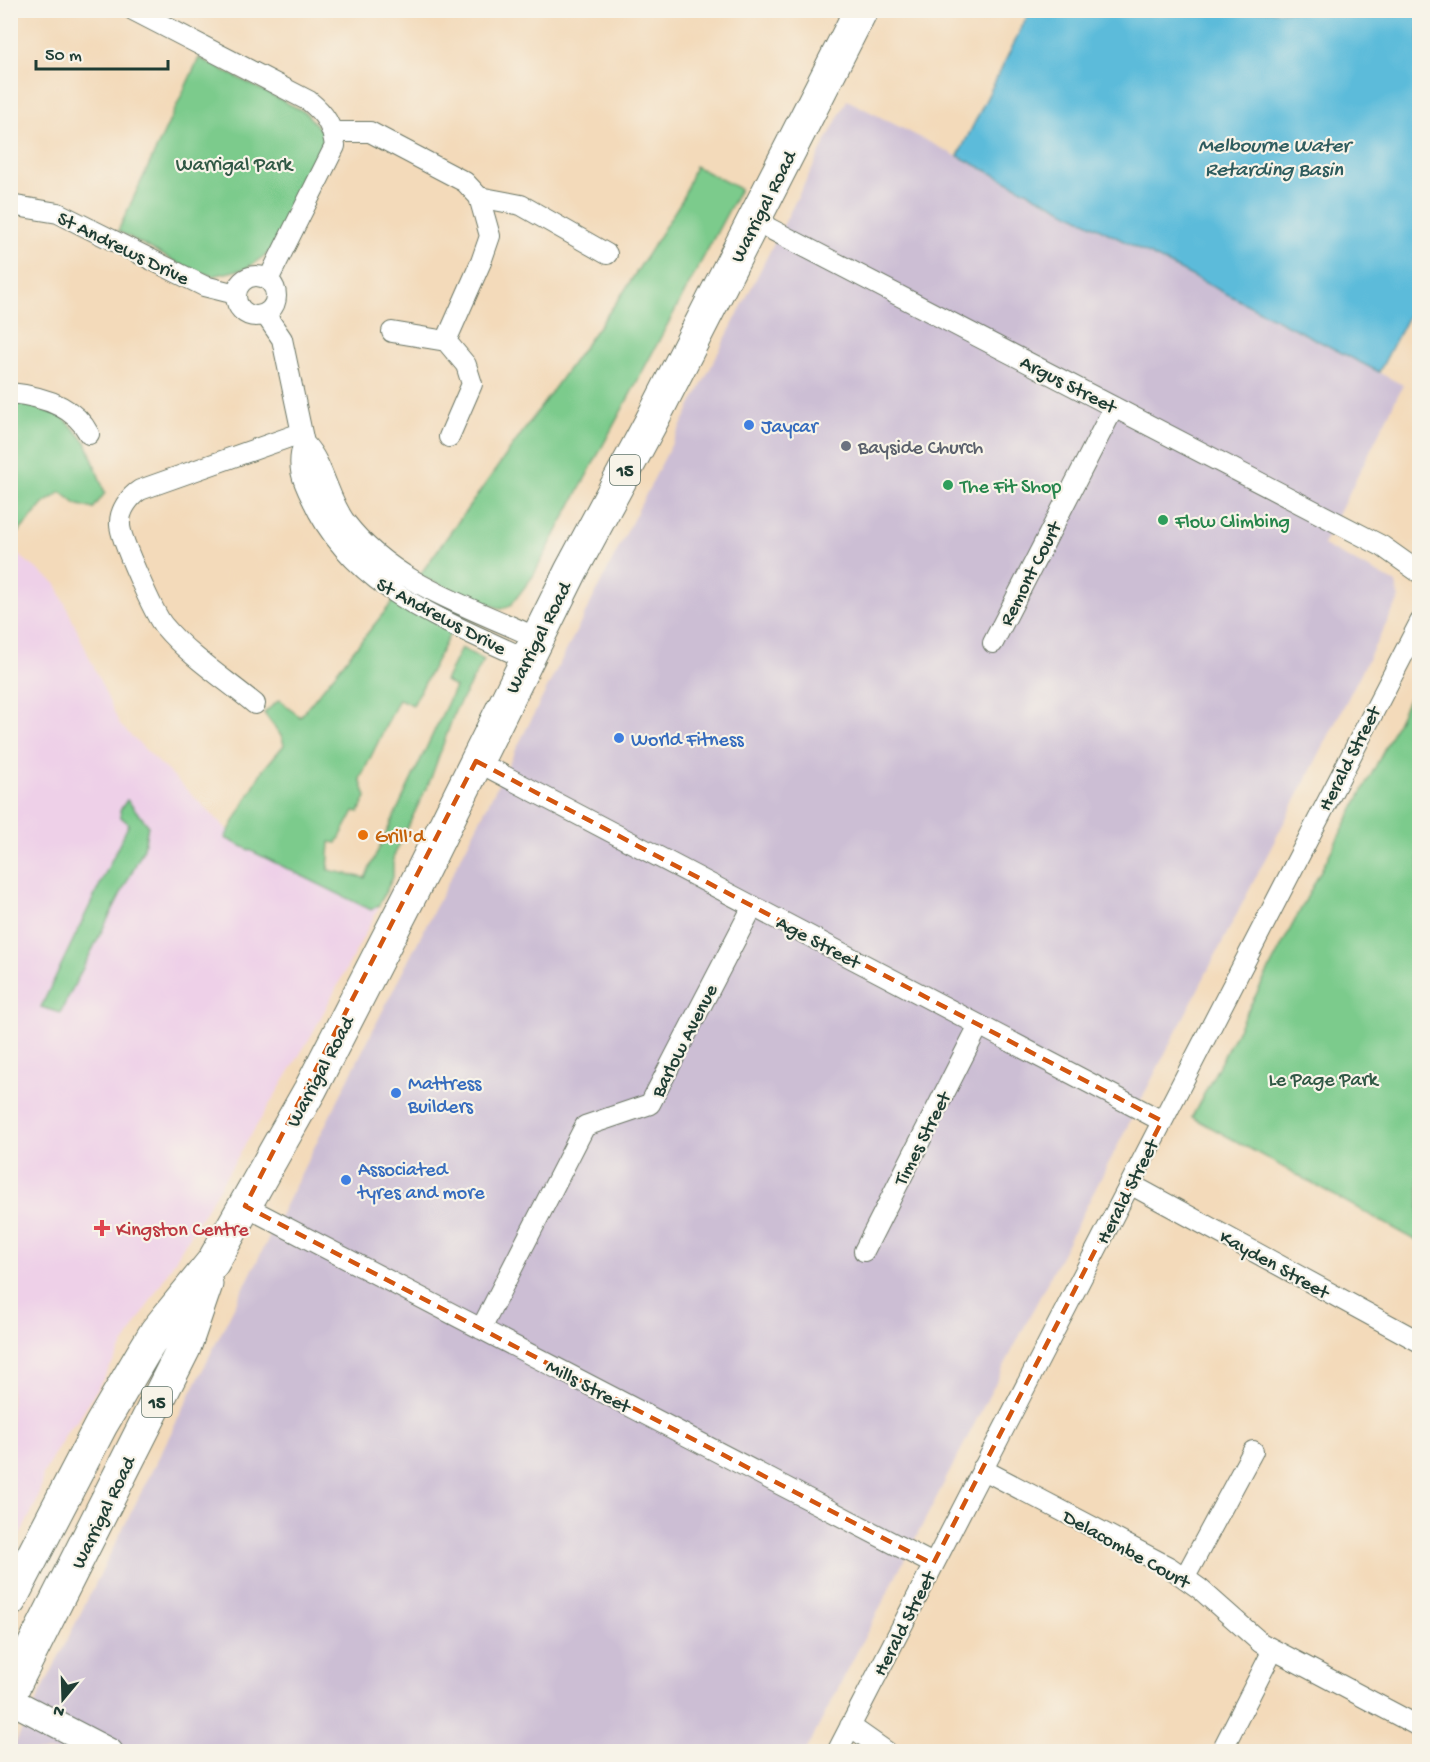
<svg xmlns="http://www.w3.org/2000/svg" width="1430" height="1762" font-family="'Gochi Hand',sans-serif">
  <rect width="100%" height="100%" fill="#f7f3e8"/>
  <filter id="ink" filterUnits="userSpaceOnUse"><feTurbulence type="fractalNoise" baseFrequency=".0167" numOctaves="2"/><feDisplacementMap in="SourceGraphic" scale="12" xChannelSelector="R" yChannelSelector="G"/><feConvolveMatrix kernelMatrix="1 2 1 2 8 2 1 2 1" color-interpolation-filters="sRGB"/></filter>
  <filter id="wash" filterUnits="userSpaceOnUse"><feTurbulence type="fractalNoise" baseFrequency=".008" numOctaves="4" result="noise"/><feDisplacementMap in="SourceGraphic" scale="24" xChannelSelector="R" yChannelSelector="G"/><feGaussianBlur stdDeviation="1.35" result="paint"/><feColorMatrix in="noise" values="0 0 0 0 0 0 0 0 0 0 0 0 0 0 0 0 0 1.4 0 .05"/><feComposite in="paint" operator="in"/></filter>
  <g filter="url(#wash)">
    <rect width="100%" height="100%" fill="#f3daba"/>
    <path fill="#eed0e8" d="M11,549L56,584L120,725L228,830L379,907L311,1036L78,1420L68,1430L43,1474L38,1499L11,1554Z"/>
    <path fill="#ccbed4" d="M847,100L1403,385L1323,545L1396,583L1399,599L806,1751L11,1752L379,1018Z"/>
    <path fill="#7bcb8c" stroke="#4d8460" stroke-width="1.5" d="M199,58L305,112L325,135L312,181L271,251L247,268L213,276L187,268L118,231Z
      M695,166L740,189L533,576L511,605L501,609L419,576L625,290L682,200Z
      M11,399L63,417L86,442L105,493L93,509L76,504L61,492L44,503L11,541Z
      M395,599L452,630L413,705L399,699L360,779L366,797L359,812L354,811L337,843L330,842L328,870L365,878L455,687L445,681L461,648L484,660L455,711L431,778L393,858V877L379,905L371,910L225,838L262,771L284,745L282,737L264,713L279,700L300,717Z
      M1419,677V1242L1192,1117L1383,752Z
      M127,800L148,825L144,848L60,1013L41,1007L129,824L121,817L120,810Z"/>
    <path fill="#5cbbda" stroke="#3e7c87" stroke-width="1.5" d="M1030,11H1419V295L1379,372L958,156Z"/>
  </g>
  <g filter="url(#ink)">
    <g fill="none" stroke-linecap="round" stroke-linejoin="round">
      <defs>
        <path id="minor" d="M133,10L309,101C325,114 332,125 335,146L268,280
          M333,132H370L465,182L479,197L490,236L481,262L446,341L466,365L472,384L449,437
          M479,197L521,205L607,254
          M10,205L58,213L204,286L236,294
          M755,221L1382,546L1420,573
          M236 296a20 20 0 1 1 40 0a20 20 0 1 1-40 0Z
          M265,314L282,339L304,443C296,465 302,479 312,499C352,588 443,620 526,659
          M392,332L446,341
          M10,393C41,396 74,405 89,434
          M304,443C325,465 327,498 346,523C394,585 469,606 537,638
          M993,643L1114,407
          M255,704C225,679 189,656 164,626C155,616 120,538 120,525C119,511 129,497 140,490L301,433
          M476,761L1162,1121
          M1130,1184L1420,1342
          M245,1206L933,1564
          M864,1251L979,1025
          M481,1329L585,1126L650,1104L753,906
          M982,1469L1169,1567L1200,1589L1261,1643L1420,1727
          M1185,1577L1253,1451
          M850,1726L887,1752
          M837,1752L1420,622
          M1221,1752L1273,1650"/>
        <path id="tertiary" d="M10,1700L110,1752"/>
        <path id="trunk" d="M10,1600L101,1425L142,1355L156,1332L213,1262L310,1090L423,870L571,571L650,424L861,10
          M10,1693L184,1348L206,1284"/>
      </defs>
      <use href="#minor" stroke="#697463" stroke-width="22"/>
      <use href="#tertiary" stroke="#697463" stroke-width="28"/>
      <use href="#trunk" stroke="#697463" stroke-width="35"/>
      <use href="#minor" stroke="#fff" stroke-width="20"/>
      <use href="#tertiary" stroke="#fff" stroke-width="26"/>
      <use href="#trunk" stroke="#fff" stroke-width="33"/>
    </g>
  </g>
  <path fill="none" stroke="#d45610" stroke-width="4.5" stroke-dasharray="12 8" stroke-linejoin="round" d="M476,761L1162,1121L933,1564L245,1206Z"/>
  <g fill="#3f7fe0" stroke="#f7f3e8" stroke-width="2">
    <circle cx="749" cy="425" r="6"/>
    <circle cx="619" cy="738" r="6"/>
    <circle cx="396" cy="1093" r="6"/>
    <circle cx="346" cy="1180" r="6"/>
  </g>
  <circle fill="#6b7280" stroke="#f7f3e8" stroke-width="2" cx="846" cy="446" r="6"/>
  <g fill="#2e9e5b" stroke="#f7f3e8" stroke-width="2">
    <circle cx="948" cy="485" r="6"/>
    <circle cx="1163" cy="520" r="6"/>
  </g>
  <circle fill="#e8710a" stroke="#f7f3e8" stroke-width="2" cx="363" cy="835" r="6"/>
  <path fill="#e0444e" stroke="#f7f3e8" stroke-width="2" d="M99 1219h6v6h6v6h-6v6h-6v-6h-6v-6h6z"/>
  <g text-anchor="middle" stroke-width="4.5" stroke-linejoin="round" paint-order="stroke">
    <g fill="#f7f3e8" stroke="#60746a" stroke-width="1.5">
      <rect x="610" y="455" width="30" height="30" rx="4.5"/>
      <rect x="142" y="1387" width="30" height="30" rx="4.5"/>
    </g>
    <g font-size="18" font-weight="bold" fill="#1f3d34">
      <text x="625" y="476">15</text>
      <text x="157" y="1408">15</text>
    </g>
    <g font-size="20" fill="#315946" stroke="#f7f3e8">
      <text x="234" y="170">Warrigal Park</text>
      <text x="1323" y="1085">Le Page Park</text>
    </g>
    <g font-size="20" fill="#1f3d34" stroke="#f7f3e8">
      <text transform="translate(762 206) rotate(-63)" y="7">Warrigal Road</text>
      <text transform="translate(124 247) rotate(26)" y="7">St Andrews Drive</text>
      <text transform="translate(1069 383) rotate(27)" y="7">Argus Street</text>
      <text transform="translate(1029 573) rotate(-63)" y="7">Remont Court</text>
      <text transform="translate(442 615) rotate(28)" y="7">St Andrews Drive</text>
      <text transform="translate(537 637) rotate(-63)" y="7">Warrigal Road</text>
      <text transform="translate(1348 758) rotate(-63)" y="7">Herald Street</text>
      <text transform="translate(819 941) rotate(28)" y="7">Age Street</text>
      <text transform="translate(683 1040) rotate(-63)" y="7">Barlow Avenue</text>
      <text transform="translate(319 1071) rotate(-62)" y="7">Warrigal Road</text>
      <text transform="translate(921 1138) rotate(-63)" y="7">Times Street</text>
      <text transform="translate(1126 1191) rotate(-63)" y="7">Herald Street</text>
      <text transform="translate(1275 1263) rotate(29)" y="7">Kayden Street</text>
      <text transform="translate(589 1385) rotate(28)" y="7">Mills Street</text>
      <text transform="translate(102 1512) rotate(-64)" y="7">Warrigal Road</text>
      <text transform="translate(1127 1548) rotate(29)" y="7">Delacombe Court</text>
      <text transform="translate(903 1623) rotate(-63)" y="7">Herald Street</text>
    </g>
    <g font-size="20" fill="#366cbe" stroke="#f7f3e8" text-anchor="start">
      <text x="761" y="432">Jaycar</text>
      <text x="631" y="745">World Fitness</text>
      <text x="408" y="1089">Mattress<tspan x="408" dy="23">Builders</tspan></text>
      <text x="358" y="1175">Associated<tspan x="358" dy="23">tyres and more</tspan></text>
    </g>
    <g font-size="20" fill="#5b616d" stroke="#f7f3e8" text-anchor="start">
      <text x="858" y="453">Bayside Church</text>
    </g>
    <g font-size="20" fill="#27864d" stroke="#f7f3e8" text-anchor="start">
      <text x="960" y="492">The Fit Shop</text>
      <text x="1175" y="527">Flow Climbing</text>
    </g>
    <g font-size="20" fill="#c56008" stroke="#f7f3e8" text-anchor="start">
      <text x="375" y="842">Grill'd</text>
    </g>
    <g font-size="20" fill="#be3a42" stroke="#f7f3e8" text-anchor="start">
      <text x="116" y="1235">Kingston Centre</text>
    </g>
    <g font-size="21" font-style="italic" fill="#2e5c5e" stroke="#f7f3e8">
      <text x="1274" y="151">Melbourne Water<tspan x="1274" dy="24">Retarding Basin</tspan></text>
    </g>
  </g>
  <rect width="1430" height="1762" fill="none" stroke="#f7f3e8" stroke-width="36"/>
  <g transform="translate(63 1699) rotate(199)" stroke="#f7f3e8" stroke-width="4.5" paint-order="stroke">
  <path d="M0-4.5L10 22L0 15L-10 22Z" fill="#1f3d34"/>
  <text y="-9" font-size="16" font-weight="bold" text-anchor="middle" fill="#1f3d34">N</text>
  </g>
  <path d="M36 60v9h132v-9" fill="none" stroke="#1f3d34" stroke-width="3"/>
  <text x="45" y="60" font-size="18" fill="#1f3d34" stroke="#f7f3e8" stroke-width="4.5" paint-order="stroke">50 m</text>
</svg>
